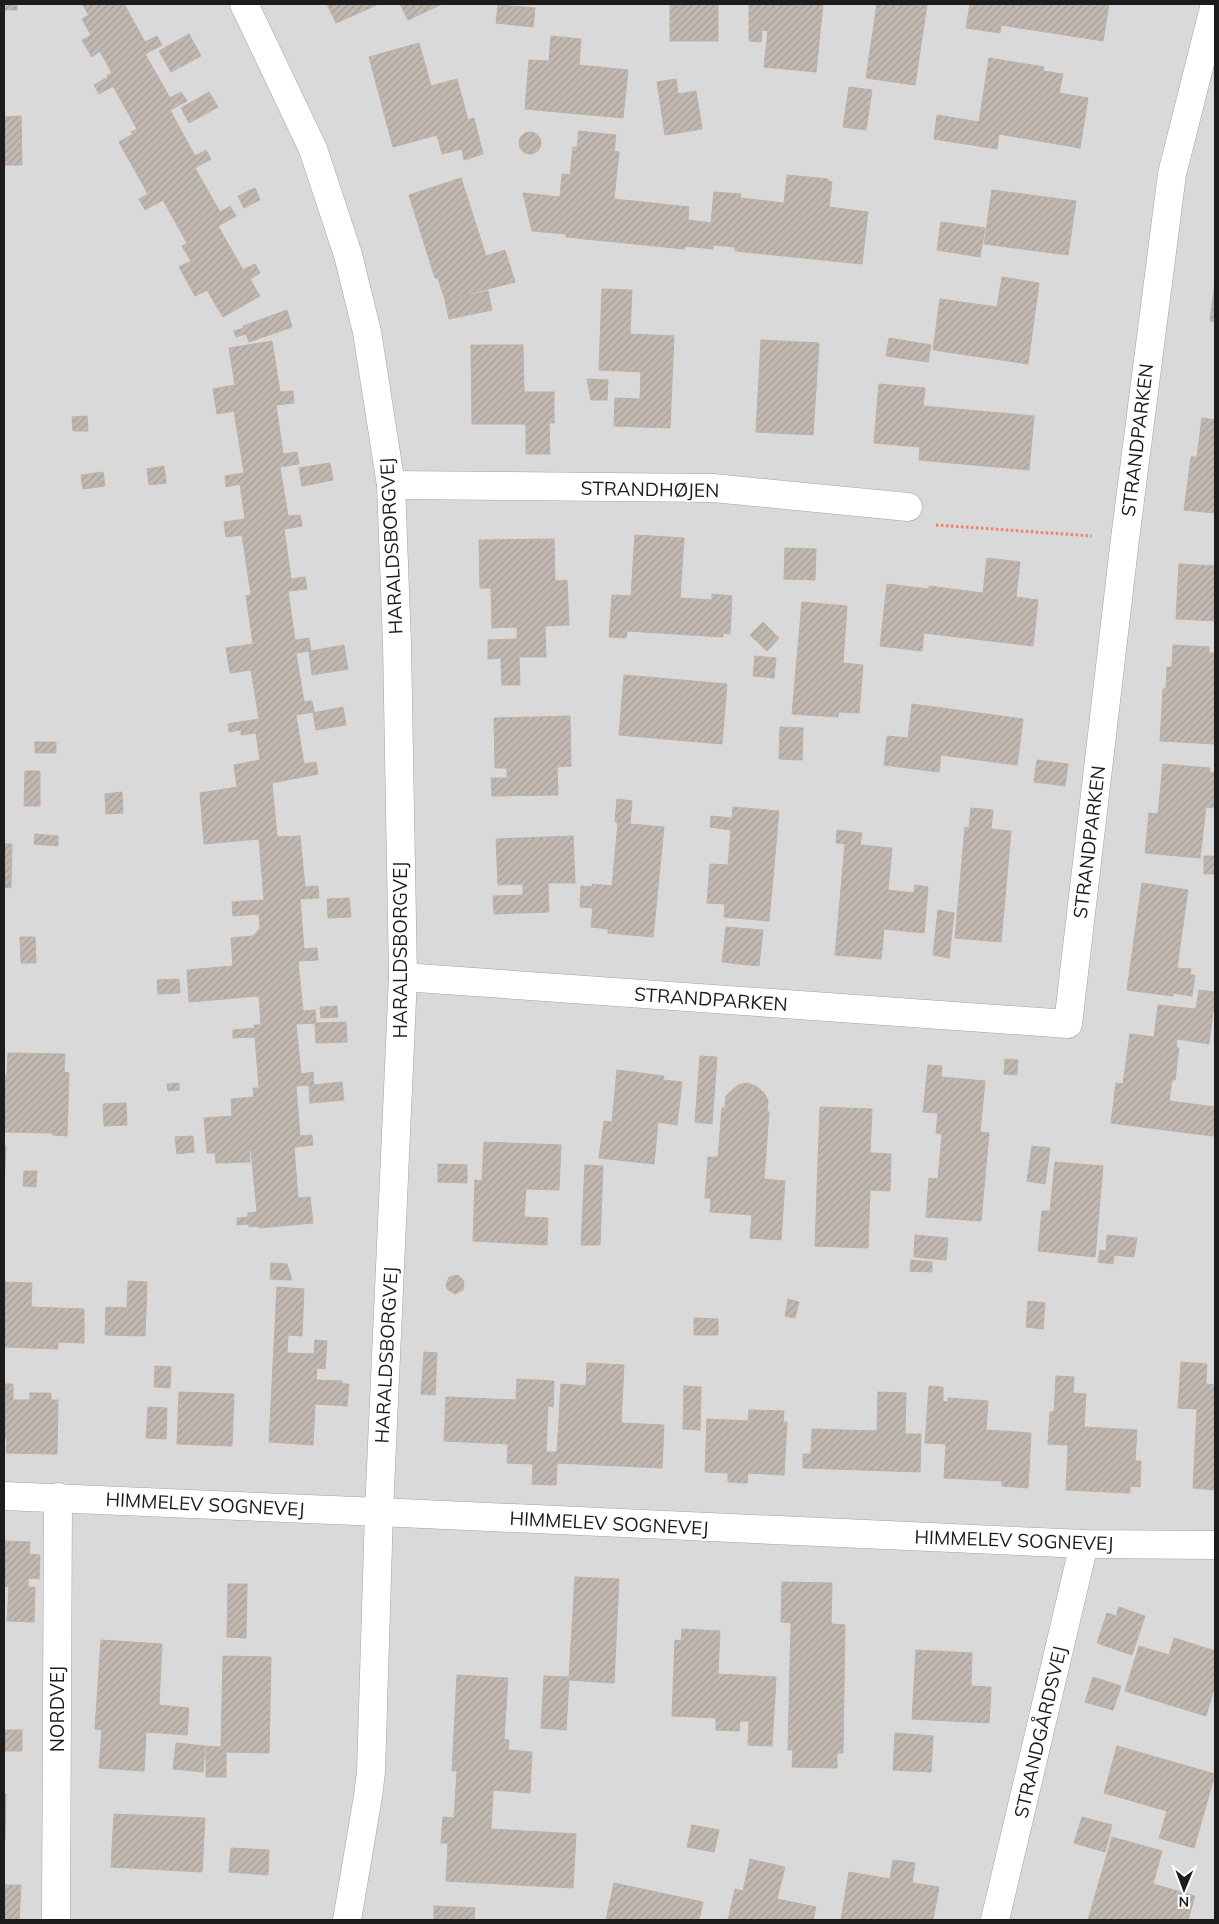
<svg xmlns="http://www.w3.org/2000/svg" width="1219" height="1924" font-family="Mulish,sans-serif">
  <defs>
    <pattern id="building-hatch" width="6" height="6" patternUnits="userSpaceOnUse" patternTransform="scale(1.25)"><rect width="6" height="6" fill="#c1b9b1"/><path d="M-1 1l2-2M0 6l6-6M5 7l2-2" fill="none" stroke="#a59e98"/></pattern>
  </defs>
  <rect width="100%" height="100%" fill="#ede9e1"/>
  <path fill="#dad9d9" d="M4,4H1215V1920H4Z"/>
  <path fill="url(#building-hatch)" stroke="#beb1a5" d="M4,4H17V10H4Z
    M82,4H124L145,42L157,36L162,45L145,54L170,98L181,92L187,101L170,110L195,156L206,150L211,159L195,168L220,212L230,206L236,216L218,226L243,270L255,264L260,273L250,279L260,296L223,317L207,290L195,296L179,267L191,261L182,246L187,243L163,200L145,210L139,199L148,194L119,142L133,134L131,132L137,129L113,86L99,94L94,85L108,77L107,75L112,73L100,51L92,57L82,40L91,35L82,19L89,15Z
    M327,4H379L336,23Z
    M400,4H442L408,20Z
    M670,4H718V41H670Z
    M749,4H823L816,72L764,67L768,31L762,30L761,42L749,41Z
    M877,4H927L915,85L866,78Z
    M970,4H1109L1103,41L1001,25L1000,33L966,28Z
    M498,5L535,8L533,27L496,23Z
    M189,34L201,56L171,72L159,51Z
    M551,36L581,39L579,65L628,70L623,118L525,109L529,60L549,61Z
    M419,43L431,86L457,79L468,120L474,118L483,154L464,160L462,149L442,154L437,135L393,147L369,57Z
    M989,58L1044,67L1043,71L1063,74L1059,93L1088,98L1080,148L999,134L997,149L934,139L937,115L979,122Z
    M676,79L678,94L696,91L702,129L665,135L657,82Z
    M849,87L872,90L866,130L843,127Z
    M209,92L218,107L189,123L181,108Z
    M21,116L22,165H4V117Z
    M579,131L616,135L614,151L619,152L614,199L689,207L688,220L711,223L714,192L741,194L740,198L784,203L787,175L828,179V181L832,182L829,207L868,212L862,264L735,251V247L713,245V249L685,246L684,249L566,237V234L532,231L523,193L560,197L562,174L570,175L573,147H577Z
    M519 143a11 11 0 1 1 22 0a11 11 0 1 1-22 0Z
    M461,178L486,256L505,250L515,282L445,300L438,278H435L409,195Z
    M255,188L260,200L244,208L238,196Z
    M992,190L1076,201L1068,255L984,244Z
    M941,222L985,228L980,257L937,250Z
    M1002,277L1039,283L1028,364L933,350L940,299L997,307Z
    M1215,281V322L1210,321Z
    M602,289L632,290L630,334L674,336L670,428L614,426L615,398L640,399L641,372L599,370Z
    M488,291L492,310L449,319L445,300Z
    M287,310L292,327L249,342L246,334L236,337L234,331L244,328L243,326Z
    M889,338L931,345L928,362L886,356Z
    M761,340L819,343L813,435L756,432Z
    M272,341L280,392L293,391L294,403L276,405L283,454L297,452L299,464L280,467L288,516L300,515L302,526L284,529L291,579L305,577L307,589L288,591L295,640L309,638L311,651L344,645L348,669L312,675L309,651L296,653L304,702L312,701L314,712L296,715L304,764L316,762L318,774L272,783L277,837L300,836L305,887L318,886L319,898L300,899L304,949L317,948L318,960L298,961L303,1011L315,1010L316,1023L296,1024L301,1074L313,1072L314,1085L342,1082L344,1100L310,1103L309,1085L296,1086L300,1136L312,1135L313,1145L294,1147L298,1198L310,1197L313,1223L259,1228V1226L249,1227V1224L237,1225V1218L248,1217V1213L257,1212L251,1151L249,1150L250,1162L216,1163L215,1153H207L204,1118L232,1116L231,1099L254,1097L253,1088H259L255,1037L233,1038V1030L255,1028L254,1025H261L259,996L189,1002L187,970L233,966L231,938L253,936L260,928L259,914L233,916L232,902L264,900L259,839L204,844L200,793L237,787L234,765L260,760L256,733L241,735V730L229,732L228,724L259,719L251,670L230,673L226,648L253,644L246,596L251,595L242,535L226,537L224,522L245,519L240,484L226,487L225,476L244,473L234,411L217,414L213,389L235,385L229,348Z
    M471,345H523L524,392H554V423H549L550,454H526V424H472Z
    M587,379L608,380L607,400H591Z
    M879,384L925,388L923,406L1034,416L1029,470L919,460L920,447L874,443Z
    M87,416L88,431H73L72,417Z
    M1202,418L1215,420V513L1184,510L1191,457H1197Z
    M330,463L333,480L302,486L299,468Z
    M164,466L166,483L149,485L147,469Z
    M103,472L105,486L83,489L81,475Z
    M635,535L684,538L680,598L712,600V594L732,596L730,634L723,633V637L627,631L626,638L609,637L612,595L631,596Z
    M554,539L555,581L567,580L569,625L545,626L546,657H519L520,685H502L501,658L488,659V640L517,639V627L492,628L491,588H480L479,540Z
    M785,548L816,549L815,580L784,579Z
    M987,558L1020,562L1016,597L1038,600L1033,646L924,633L922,651L880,646L887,584L929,589V586L983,593Z
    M1179,564L1215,566V621L1176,619Z
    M802,602L847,606L843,663L863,665L859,713L839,712L838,717L792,714Z
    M763,622L779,638L767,651L750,635Z
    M1173,645L1209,647V653H1215V744L1160,741L1163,689H1166L1167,667H1172Z
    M755,656L776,658L774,678L753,676Z
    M624,675L727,684L722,744L619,735Z
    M912,704L1023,719L1017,765L941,755L939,772L884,765L887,736L908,738Z
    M343,707L346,725L316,730L313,713Z
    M570,716L571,766L557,767L558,795L492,796L491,778H507V768H495L494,718Z
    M780,727L803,728L802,760L779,759Z
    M35,742H56V753H35Z
    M1037,760L1068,764L1065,786L1034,782Z
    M1163,764L1210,768L1209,772L1215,773V808L1206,807L1200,858L1145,853L1149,813L1158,814Z
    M25,771H40V806H24Z
    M122,792L123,813L106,814L105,794Z
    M617,799L632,801L630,824L664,827L653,937L608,933V929L591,927L593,908L580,907L581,886L592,887V884L612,886L618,823L615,822Z
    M733,807L779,811L769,921L724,917L725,904L707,903L710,864L728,865L731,830L710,827L711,816L732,818Z
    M971,808L993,810L991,829L1011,831L1001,942L955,938L965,827L969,828Z
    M837,830L862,833L860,845L892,848L888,890L914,893L915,885L928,887L924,933L884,929L881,959L835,955L845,844L836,843Z
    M35,834L58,836V846L34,844Z
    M573,836L575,883H548L549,912L494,914L493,896L523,895V884L498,885L496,839Z
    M4,844H12L11,888L4,887Z
    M1204,856H1215V874H1204Z
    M1142,883L1188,890L1177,968L1191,969L1190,975H1195L1192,996L1173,993V996L1127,990Z
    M349,898L351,917L328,918L327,899Z
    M938,910L954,913L949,958L933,955Z
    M726,927L763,930L759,966L722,962Z
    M20,937H35L36,963H21Z
    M179,979L180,993L158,994L157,980Z
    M1199,990L1215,992V1011H1213L1209,1044L1177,1039L1176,1047L1179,1048L1175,1080H1172L1169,1101L1215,1107L1213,1136L1111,1123L1116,1083L1123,1084L1130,1034L1154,1037L1158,1005L1196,1009Z
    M337,1006L338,1017L321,1018L320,1007Z
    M346,1022L347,1042L316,1043L315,1023Z
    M8,1053L65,1054L64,1072L69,1073L67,1136L53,1135V1133L4,1132V1075H7Z
    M700,1056L717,1057L712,1124L695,1122Z
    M1005,1059L1018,1060L1017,1075L1004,1074Z
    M928,1065L942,1066L941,1077L985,1081L980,1132L989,1133L981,1221L926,1217L929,1178L938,1179L942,1134L936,1133L938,1113L923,1112Z
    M617,1070L664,1076L663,1080L682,1082L677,1125L658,1122L654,1164L599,1158L604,1121L612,1122Z
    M179,1083V1090L168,1091L167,1084Z
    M747,1083L756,1086L764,1093L768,1100L767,1111L769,1112L764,1179L785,1181L781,1240L750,1238L752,1215L710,1212L711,1198H705L708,1157H718L722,1108H725L726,1096L738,1085Z
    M126,1103L127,1125L104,1126L103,1104Z
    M820,1107L872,1109L870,1153L891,1154L890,1191L870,1190L868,1248L815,1246Z
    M193,1136L194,1152L177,1154L175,1137Z
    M484,1142L561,1145L559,1190L526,1189L524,1217L548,1218L547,1245L473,1241L475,1180L482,1181Z
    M4,1146H6L4,1185Z
    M1032,1146L1050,1148L1045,1184L1027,1181Z
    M1055,1162L1103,1166L1095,1257L1038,1251L1042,1211H1050Z
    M438,1164L467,1165V1183L438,1182Z
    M585,1165L603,1166L600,1245H581Z
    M24,1171H37L36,1187L23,1186Z
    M915,1235L948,1238L946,1260L914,1257Z
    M1107,1235L1137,1238L1134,1257L1114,1255L1113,1264L1098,1262L1100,1250L1106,1251Z
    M911,1260L932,1262V1272L910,1271Z
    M271,1263L287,1264L292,1280L270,1279Z
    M458,1275L464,1281L463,1290L455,1294L447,1289L446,1285L449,1277Z
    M128,1281L147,1282L145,1336L105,1335L106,1307L127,1308Z
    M4,1282L32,1283L31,1307L84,1309V1343L58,1342V1349L4,1347Z
    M277,1287L304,1289L302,1336L288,1335L287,1353L314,1354L315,1340L327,1341L325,1369L317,1368L316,1380L342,1381V1384H349L347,1406L315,1404L313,1445L269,1442Z
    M788,1299L799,1302L795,1318L785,1316Z
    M1028,1301L1045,1303L1043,1329L1026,1327Z
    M694,1318L718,1319V1335H694Z
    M424,1352L437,1353L435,1395L421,1394Z
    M1181,1362L1207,1364L1206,1384L1215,1385V1490L1193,1488L1197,1409L1178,1408Z
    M587,1363L624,1365L621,1423L664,1425L662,1468L557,1463L556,1485L532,1484L533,1464L507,1463L508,1444L444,1441L446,1397L516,1400L517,1379L554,1381L553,1407L548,1406L546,1452H557L561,1384L586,1386Z
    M155,1366L171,1367L170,1388L154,1387Z
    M1056,1376L1074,1377L1073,1393L1086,1394L1084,1427L1137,1430L1135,1461H1141L1140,1487L1130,1486V1493L1066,1490L1068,1445L1048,1444L1050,1412H1054Z
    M4,1384H13V1400H30V1393H51V1400H58L57,1454L6,1453L7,1438H4Z
    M684,1386L701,1387L700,1430L683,1429Z
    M929,1386L943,1387V1401L948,1402V1398L988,1401L986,1430L1031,1433L1028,1488L1002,1486V1481L944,1478L946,1444L925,1443Z
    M179,1392L234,1394L232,1446L177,1444Z
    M878,1392L906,1393L905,1434H921L920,1472L803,1468V1454H811L812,1429L877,1431Z
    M148,1407L167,1408L166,1439L146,1438Z
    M749,1410L784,1411L783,1422H787L784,1475L748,1473L747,1483L728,1482V1473L705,1472L707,1419L748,1421Z
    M4,1541L30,1542L29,1554L40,1555L39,1579L28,1578V1587H35L34,1622L7,1621L9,1587L4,1586Z
    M575,1577L619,1579L614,1683L569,1680L566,1730L541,1728L544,1676L569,1677Z
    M782,1582L832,1583L831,1624L845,1625L843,1753H837V1768L792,1767L793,1750H788L791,1623L781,1622Z
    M228,1584H247L246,1638L227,1637Z
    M1119,1607L1145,1616L1132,1655L1097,1643L1107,1613L1116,1616Z
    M682,1629L720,1631L718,1674L776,1677L772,1746L748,1745L749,1721H740L739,1731L716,1730V1718L672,1716L675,1640L681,1641Z
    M1174,1638L1215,1651V1686L1206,1716L1125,1691L1139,1646L1169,1655Z
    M101,1640L162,1644L159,1705L189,1708L187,1735L146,1732L144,1771L99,1768L102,1730L95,1729Z
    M916,1650L972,1653L971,1686L991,1687L989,1723L912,1719Z
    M223,1656L271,1657L269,1753L226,1752V1777H206V1746L221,1747Z
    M457,1675L508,1678L504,1739L509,1740L508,1750L532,1752L530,1793L493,1790L491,1829L576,1834L573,1888L446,1881L448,1843H441L443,1817L454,1818L457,1771H452Z
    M1093,1677L1121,1686L1113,1710L1085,1702Z
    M4,1730H22V1751H4Z
    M895,1733L933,1736L931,1772L893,1770Z
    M176,1743L205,1746L203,1772L173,1769Z
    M1117,1746L1215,1774L1194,1848L1159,1838L1167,1811L1104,1793Z
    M4,1794H6L5,1840H4Z
    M114,1814L205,1818L202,1872L111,1867Z
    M1082,1817L1112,1825L1105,1852L1074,1843Z
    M692,1825L719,1830L714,1852L687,1847Z
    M1112,1837L1162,1851L1153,1884L1195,1896L1188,1920H1088Z
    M231,1848L269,1850L268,1875L229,1872Z
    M750,1859L785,1867L777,1899L816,1907L813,1920H728L735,1889L743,1891Z
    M893,1860L915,1863L912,1883L939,1887L933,1920H841L849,1872L890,1879Z
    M614,1883L703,1902L699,1920H606Z
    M4,1885H21L19,1920H4Z
    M434,1906L475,1908L474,1920H434Z"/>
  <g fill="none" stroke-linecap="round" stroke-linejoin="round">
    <defs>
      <path id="minor" d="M391,485L713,488L908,507
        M403,977L1068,1024L1125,539L1172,174L1215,4
        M379,1512L1084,1544L1215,1545
        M56,1920L58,1497
        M995,1920L1084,1544"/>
      <path id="tertiary" d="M244,4L313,149L348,255L367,332L391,485L397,643L403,977L379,1512L371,1772L368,1796L347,1920
        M4,1496L379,1512"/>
    </defs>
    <use href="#minor" stroke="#a3a3a3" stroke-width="29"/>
    <use href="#tertiary" stroke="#a3a3a3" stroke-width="29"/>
    <path stroke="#f3806c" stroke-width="3" stroke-dasharray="2.5 2.5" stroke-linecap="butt" d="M936,525L1092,536"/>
    <use href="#minor" stroke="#fff" stroke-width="28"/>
    <use href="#tertiary" stroke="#fff" stroke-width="28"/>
  </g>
  <g text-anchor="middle" stroke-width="4" stroke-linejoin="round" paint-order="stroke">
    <g font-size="19" fill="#1c1c1c" stroke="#fff">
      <text transform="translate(1137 440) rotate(-83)" y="7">STRANDPARKEN</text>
      <text transform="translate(650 489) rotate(1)" y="7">STRANDHØJEN</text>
      <text transform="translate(391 546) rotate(-93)" y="7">HARALDSBORGVEJ</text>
      <text transform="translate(1089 842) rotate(-83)" y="7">STRANDPARKEN</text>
      <text transform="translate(400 950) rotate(-90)" y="7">HARALDSBORGVEJ</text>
      <text transform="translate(711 999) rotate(4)" y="7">STRANDPARKEN</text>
      <text transform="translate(386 1355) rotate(-87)" y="7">HARALDSBORGVEJ</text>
      <text transform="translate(205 1504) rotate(3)" y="7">HIMMELEV SOGNEVEJ</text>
      <text transform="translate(609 1523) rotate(3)" y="7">HIMMELEV SOGNEVEJ</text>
      <text transform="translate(1014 1540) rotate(2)" y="7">HIMMELEV SOGNEVEJ</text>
      <text transform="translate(57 1709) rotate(-90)" y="7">NORDVEJ</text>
      <text transform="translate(1040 1732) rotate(-77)" y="7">STRANDGÅRDSVEJ</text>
    </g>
  </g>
  <rect width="1219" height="1924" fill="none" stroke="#1c1c1c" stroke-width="10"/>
  <g transform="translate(1184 1889) rotate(181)" stroke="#ffffff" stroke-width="4" paint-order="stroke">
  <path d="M0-4L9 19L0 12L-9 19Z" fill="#1c1c1c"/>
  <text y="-8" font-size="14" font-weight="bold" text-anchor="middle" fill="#1c1c1c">N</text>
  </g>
</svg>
